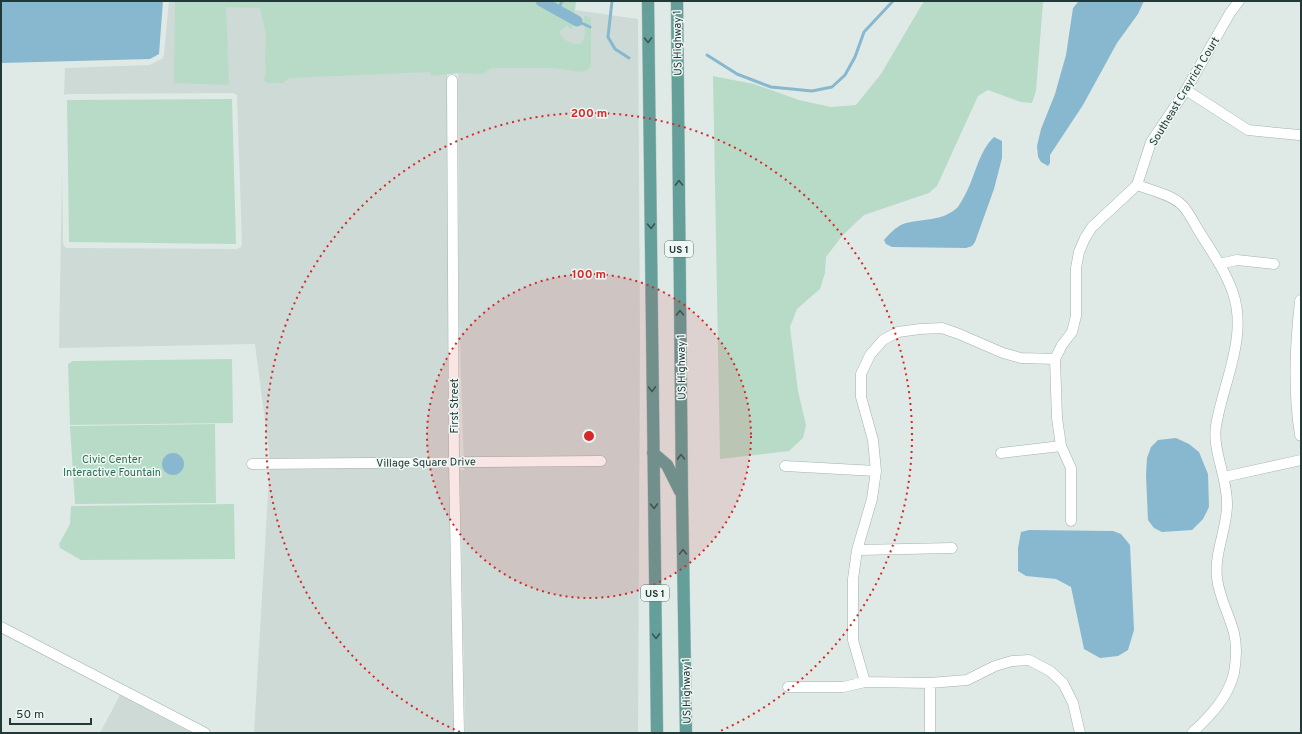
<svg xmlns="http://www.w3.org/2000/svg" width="1302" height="734" font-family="Overpass,sans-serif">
  <rect width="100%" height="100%" fill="#dfeae7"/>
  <path fill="#cddad6" d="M169,1H522L572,30L575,10L638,19L640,339L638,733H465L460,470H464L459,313L458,73L447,74L449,469L454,733H254L270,460L255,344L59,348L62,171L63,243L64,246L67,248L237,249L241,247L242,243L237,95L233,93L68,94L64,95L65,68L150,65L163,58L164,54Z
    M120,695L192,733H100Z"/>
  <path fill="#b8dbc7" d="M175,1H575L576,2L572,30L566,26L559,32C566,42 569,44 581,44L585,36L584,16L591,18V66L586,71L581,72L554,68H491L483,74L459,73L432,76L430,72L289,78L283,83H267L264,80L266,73L265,59L266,34L260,8L226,7L229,85L174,83Z
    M924,1H1044L1043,3L1036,91L1032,103L1021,102L988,90L978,96L937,186L929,193L864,215L842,236L826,257L825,273L820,289L797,309L790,327L798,391L806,425L803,438L789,451L720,459L713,76L754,84L799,100L831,107L856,105L881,74Z
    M232,99L236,244L69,242L67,100Z
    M232,359L233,423L70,425L68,364L73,361Z
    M215,424L216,503L75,504L70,426Z
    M234,504L235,559L81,560L60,548L59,544L70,524L71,506Z"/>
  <path fill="#88b8cf" d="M1,1H163L159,54L150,59L1,63Z
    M1082,1H1144L1138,14L1117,43L1083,105L1050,155V163L1048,166L1041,162L1038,157L1037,146L1041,129L1055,94L1066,55L1073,8L1078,2Z
    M994,137L1002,141V158L994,189L975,242L972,246L966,248L892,247L886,244L884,240C889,234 896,227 903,224C921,218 943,222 958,207C960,204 962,200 964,197C975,178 978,152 994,137Z
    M1176,438L1189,444L1199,452L1208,474L1209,507L1203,519L1192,530L1162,532L1154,528L1148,520L1146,475L1147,458L1151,447L1158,440Z
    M162 464a11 11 0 1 1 22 0a11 11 0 1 1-22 0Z
    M1029,530L1113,531L1121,534L1130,545L1134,630L1128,650L1118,656L1100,658L1084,649L1071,587L1056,579L1026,576L1018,571V548L1021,532Z"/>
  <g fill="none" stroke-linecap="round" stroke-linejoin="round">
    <path stroke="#88b8cf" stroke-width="3" d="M612,1L608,37L615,49L629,58
      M558,11L562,1
      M577,21L590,27
      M707,55L737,74L771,87L812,91L832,87L845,75L855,57L864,32L893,1"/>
    <path stroke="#88b8cf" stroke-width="11" d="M541,1L577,21"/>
    <defs>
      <path id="street" d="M452,80L454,462L459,733
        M1186,90L1248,130L1299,135
        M1137,185L1151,142L1186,90L1230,13L1239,1
        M1219,264L1237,260L1274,264
        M1001,453L1061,446
        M252,464L601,461
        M785,466L876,471
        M1224,477L1301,460
        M1071,521V468L1061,446L1057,418L1055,359L1062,345L1072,332L1076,316V268L1079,252L1085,238L1092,227L1137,185C1151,190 1172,195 1182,205C1188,211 1193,221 1197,228C1210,249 1225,270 1233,293C1248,337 1223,383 1216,426C1212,450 1228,479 1227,505C1227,529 1214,553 1217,578C1219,597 1229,614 1234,633C1237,645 1236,661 1234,673C1228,698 1210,716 1192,733
        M857,550L952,548
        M1,627L205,733
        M865,682L853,640V579L857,550L872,499L876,471L873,440L861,397V374L870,355L883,340L898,332L920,329L942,328L959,334L1003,353L1021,358L1055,359
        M930,683V733
        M788,687H843L865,682L930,683L967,680L995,666L1012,661L1029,660L1050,671L1063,683L1073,703L1080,733"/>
      <path id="secondary" d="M1301,301C1296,347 1294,390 1301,435"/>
      <path id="primary" d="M648,1L657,733
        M677,1L682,496L686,733
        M653,453L667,465L680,491"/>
    </defs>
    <use href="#street" stroke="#a2b2af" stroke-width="11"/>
    <use href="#secondary" stroke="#9fb6b1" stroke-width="13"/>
    <use href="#primary" stroke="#bcc4c3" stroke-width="13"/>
    <use href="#street" stroke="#fff" stroke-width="10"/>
    <use href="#secondary" stroke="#fff" stroke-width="12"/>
    <use href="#primary" stroke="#649f99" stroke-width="12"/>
  </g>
  <defs><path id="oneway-chevron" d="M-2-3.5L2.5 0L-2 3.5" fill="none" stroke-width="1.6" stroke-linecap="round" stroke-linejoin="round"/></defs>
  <g stroke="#355854">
    <use href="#oneway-chevron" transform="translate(648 40) rotate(89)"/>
    <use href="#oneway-chevron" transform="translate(679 183) rotate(-91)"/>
    <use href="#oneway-chevron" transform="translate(651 226) rotate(89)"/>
    <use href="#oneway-chevron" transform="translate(680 313) rotate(-91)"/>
    <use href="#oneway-chevron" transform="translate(652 389) rotate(89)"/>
    <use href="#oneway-chevron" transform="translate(681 457) rotate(-91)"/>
    <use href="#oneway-chevron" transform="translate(654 506) rotate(89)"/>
    <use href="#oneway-chevron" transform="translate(683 552) rotate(-91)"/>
    <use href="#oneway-chevron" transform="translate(656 636) rotate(89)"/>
  </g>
  <circle cx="589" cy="436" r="162" fill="#d62828" fill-opacity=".12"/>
  <g fill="none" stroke="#d62828" stroke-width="2" stroke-dasharray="2 4">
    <circle cx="589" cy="436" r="162"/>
    <path d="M460 732A323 323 0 1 1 718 732"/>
  </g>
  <g text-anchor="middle" stroke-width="3" stroke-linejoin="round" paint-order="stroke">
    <g fill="#eff7f4" stroke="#5f7370" stroke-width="1">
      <rect x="665" y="241" width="28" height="16" rx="3"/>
      <rect x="641" y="585" width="28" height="16" rx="3"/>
    </g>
    <g font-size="10" font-weight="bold" fill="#213a37">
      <text x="679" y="253">US 1</text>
      <text x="655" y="597">US 1</text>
    </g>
    <g font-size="11" fill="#213a37" stroke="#eff7f4">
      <text transform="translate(677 43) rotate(-91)" y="4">US Highway 1</text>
      <text transform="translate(1184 91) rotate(-59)" y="4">Southeast Crayrich Court</text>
      <text transform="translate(681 367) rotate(-91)" y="4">US Highway 1</text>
      <text transform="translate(454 406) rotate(-90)" y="4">First Street</text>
      <text transform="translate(426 462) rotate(-1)" y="4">Village Square Drive</text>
      <text transform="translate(686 691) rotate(-91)" y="4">US Highway 1</text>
    </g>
    <g font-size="11" fill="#2c6f51" stroke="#eff7f4">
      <text x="112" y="463">Civic Center<tspan x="112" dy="13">Interactive Fountain</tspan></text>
    </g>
  </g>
  <circle cx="589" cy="436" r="6" fill="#d62828" stroke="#eff7f4" stroke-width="2"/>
  <g font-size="12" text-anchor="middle" font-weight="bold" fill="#d62828" stroke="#eff7f4" stroke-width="3" stroke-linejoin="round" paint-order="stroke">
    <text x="589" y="117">200 m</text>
    <text x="589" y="278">100 m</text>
  </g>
  <rect width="1302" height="734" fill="none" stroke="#213a37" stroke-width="4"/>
  <path d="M10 718v6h81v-6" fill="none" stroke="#213a37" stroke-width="2"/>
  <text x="16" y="718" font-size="12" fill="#213a37" stroke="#eff7f4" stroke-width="3" paint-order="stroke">50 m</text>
</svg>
